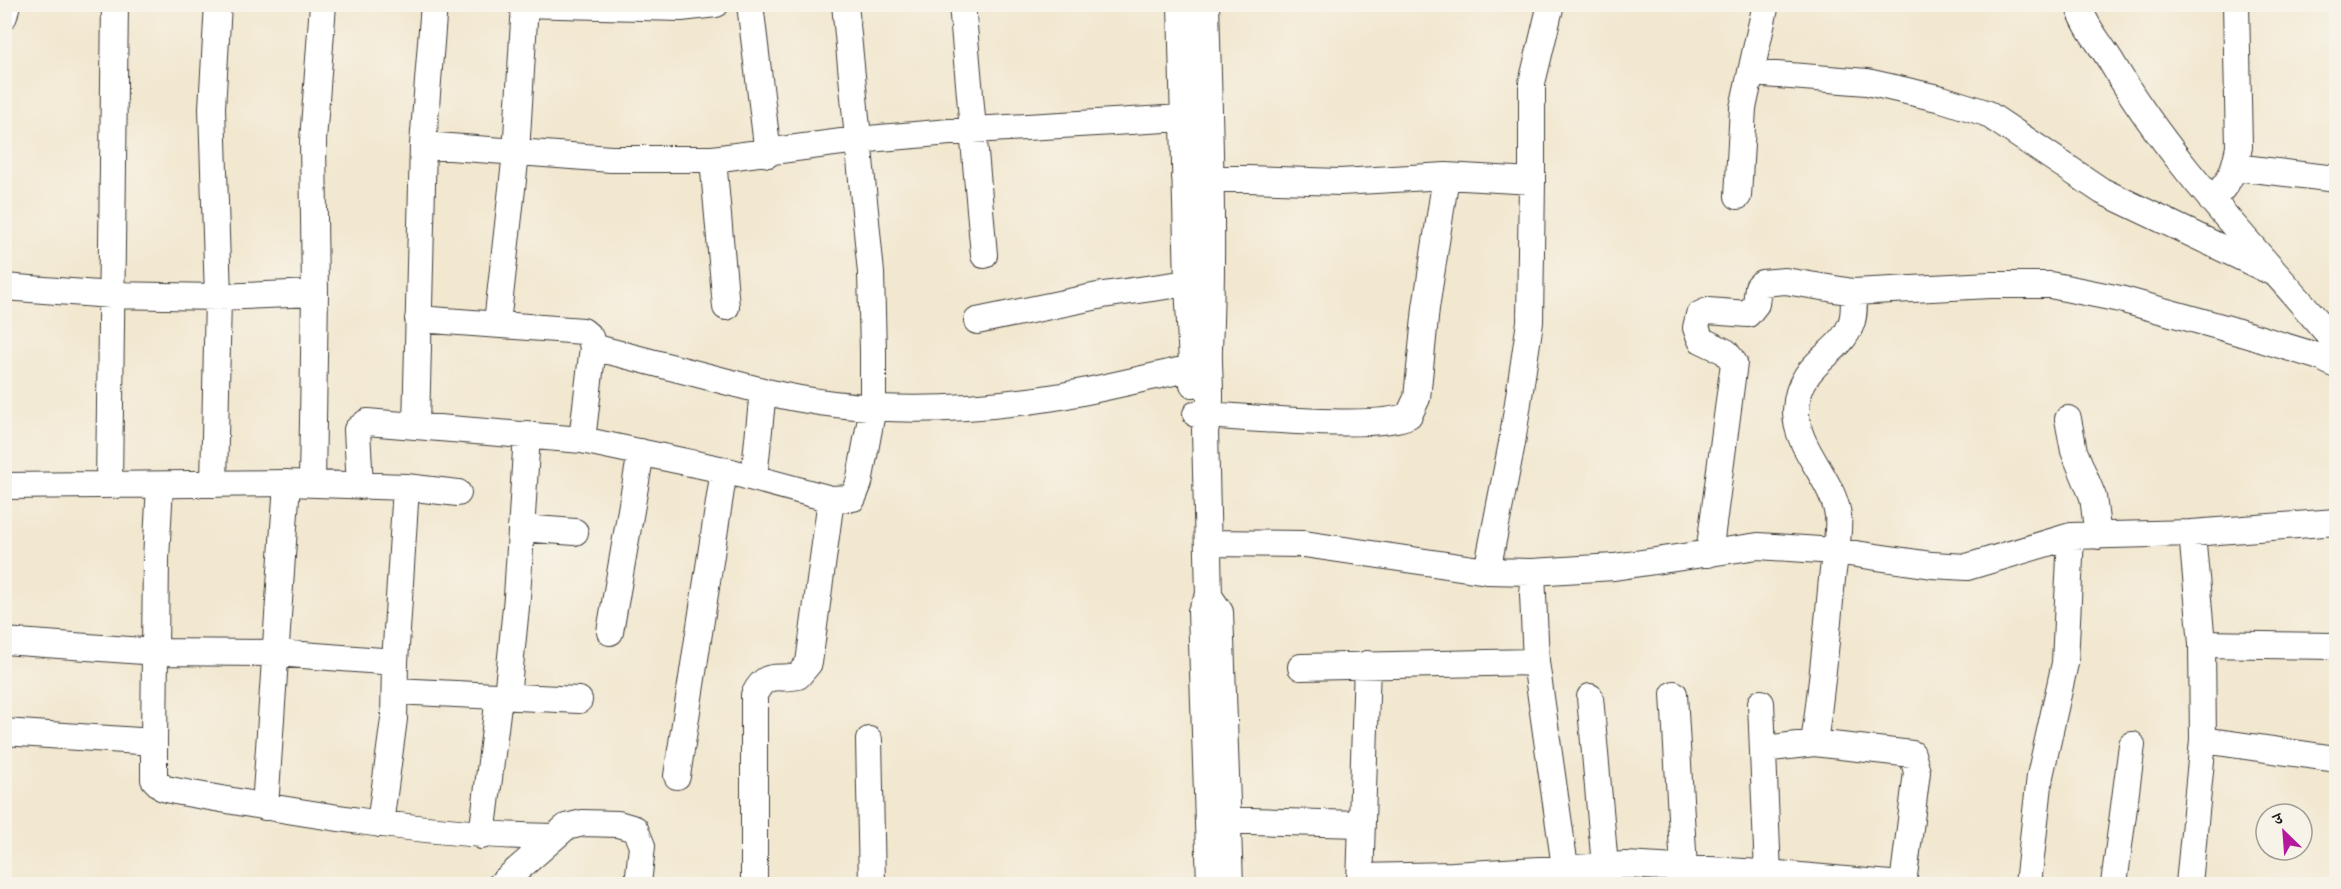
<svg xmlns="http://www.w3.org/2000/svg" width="2341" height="889" font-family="'IM FELL French Canon','Noto Serif Devanagari',serif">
  <rect width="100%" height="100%" fill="#f7f3e8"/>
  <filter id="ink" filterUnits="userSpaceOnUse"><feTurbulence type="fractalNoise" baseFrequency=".0167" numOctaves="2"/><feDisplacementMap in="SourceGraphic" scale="12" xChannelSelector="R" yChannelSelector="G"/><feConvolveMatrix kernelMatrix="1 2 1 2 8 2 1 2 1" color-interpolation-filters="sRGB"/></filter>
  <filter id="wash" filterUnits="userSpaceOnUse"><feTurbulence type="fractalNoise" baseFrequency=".008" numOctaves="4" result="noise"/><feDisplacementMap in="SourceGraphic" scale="24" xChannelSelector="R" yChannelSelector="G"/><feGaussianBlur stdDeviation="1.35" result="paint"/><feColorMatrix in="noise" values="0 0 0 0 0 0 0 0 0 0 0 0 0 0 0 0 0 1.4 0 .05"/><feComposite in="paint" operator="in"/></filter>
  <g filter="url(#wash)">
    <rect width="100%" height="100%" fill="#f2e7cf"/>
  </g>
  <g filter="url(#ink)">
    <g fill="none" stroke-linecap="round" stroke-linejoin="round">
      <defs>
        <path id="minor" d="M520,4L681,8L716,4
          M750,4L768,154
          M962,4L984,255
          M1181,4L1188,283L1193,384
          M1206,4C1209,119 1214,234 1209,349C1208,376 1214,405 1205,430L1209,596L1201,611L1210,884
          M2078,4C2085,27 2100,43 2112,63C2173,167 2259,251 2336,343
          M4,16L7,4
          M1751,73L1867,82L1942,99L1986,113L2102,191L2276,274
          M423,145L611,159H713L857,140L973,130L1183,118
          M713,159L726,307
          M2235,167L2336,179
          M1185,177L1340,182L1446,176L1532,181V83L1551,4
          M1738,196L1743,108L1766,4
          M2211,200C2230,183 2234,172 2239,147L2236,4
          M4,287L111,295L218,297L315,293
          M418,319L583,331L590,337L593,347
          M977,321L1103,295L1188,283
          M497,323L516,153L525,4
          M1196,414C1237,417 1380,431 1409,415L1417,398L1426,308L1446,176
          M2068,419L2074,451L2093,497L2098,536
          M416,426L423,145L434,4
          M582,440L593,347L763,391
          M754,478L763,391C859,415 965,412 1062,396C1106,388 1149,377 1192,368
          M214,484L218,297L212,108L218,4
          M312,484L315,293L313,141L323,4
          M109,485L115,4
          M4,486L287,483L406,487
          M360,486L357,430L367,422L582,440L724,470L831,499L853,498L859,483L873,407V351L871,273L845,4
          M521,528L575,532
          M1208,543L1304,544L1487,571L1532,572L1614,567L1758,546L1835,551L1932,565L1967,567L2071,536L2192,533L2336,522
          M1709,554L1734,363L1726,352L1701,340L1696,328L1699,315L1708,311L1748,314L1756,304L1758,287L1762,283L1785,281L1853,292L1991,285H2050L2120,299L2225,328L2320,357L2336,365
          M1487,571L1512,443L1530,322L1532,181
          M1532,572L1536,662L1565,867
          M1209,596L1220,612L1230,884
          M610,632L641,452
          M4,641L157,652L276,653L395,662L394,719L380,824
          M2202,644L2336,646
          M395,662L406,487L458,493
          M1301,667L1536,662
          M395,691L579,700
          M1674,694L1684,869
          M507,697L517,597L527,434
          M1590,697L1605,866
          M1761,703L1768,874
          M4,732L154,742V779L163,788L175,791C300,813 426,835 553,837
          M869,740L872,884
          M2203,740L2336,759
          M154,742L156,559L160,485
          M1814,743C1822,688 1827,634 1832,579C1834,559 1840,534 1838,515C1832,477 1795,448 1796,410C1798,361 1840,356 1851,324C1855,314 1854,302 1853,292
          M1764,749L1814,743L1912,754L1917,772L1903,884
          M677,776L724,470
          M265,807L287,483
          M1211,820L1361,824
          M482,836L499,696
          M1360,877L1453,875L1626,865L1778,874L1890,884
          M501,884L566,827L583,823L618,824L635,829L642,846L638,884
          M754,884V695C767,669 777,681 798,676L809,663L831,499
          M1360,884L1367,664
          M2028,884L2040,776L2065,663L2071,536
          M2114,884L2132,745
          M2189,884L2203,740L2202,644L2192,533"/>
      </defs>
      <use href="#minor" stroke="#3c3a37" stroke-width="28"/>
      <use href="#minor" stroke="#fff" stroke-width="26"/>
    </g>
  </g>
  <rect width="2341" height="889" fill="none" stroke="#f7f3e8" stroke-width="24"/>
  <g transform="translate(2284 832) rotate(335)"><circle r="28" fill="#f7f3e8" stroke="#9f9d96" stroke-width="1.5"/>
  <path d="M0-4.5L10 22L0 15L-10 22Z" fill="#b5179e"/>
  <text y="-9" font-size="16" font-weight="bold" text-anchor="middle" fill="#1c1c1c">उ</text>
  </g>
</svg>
